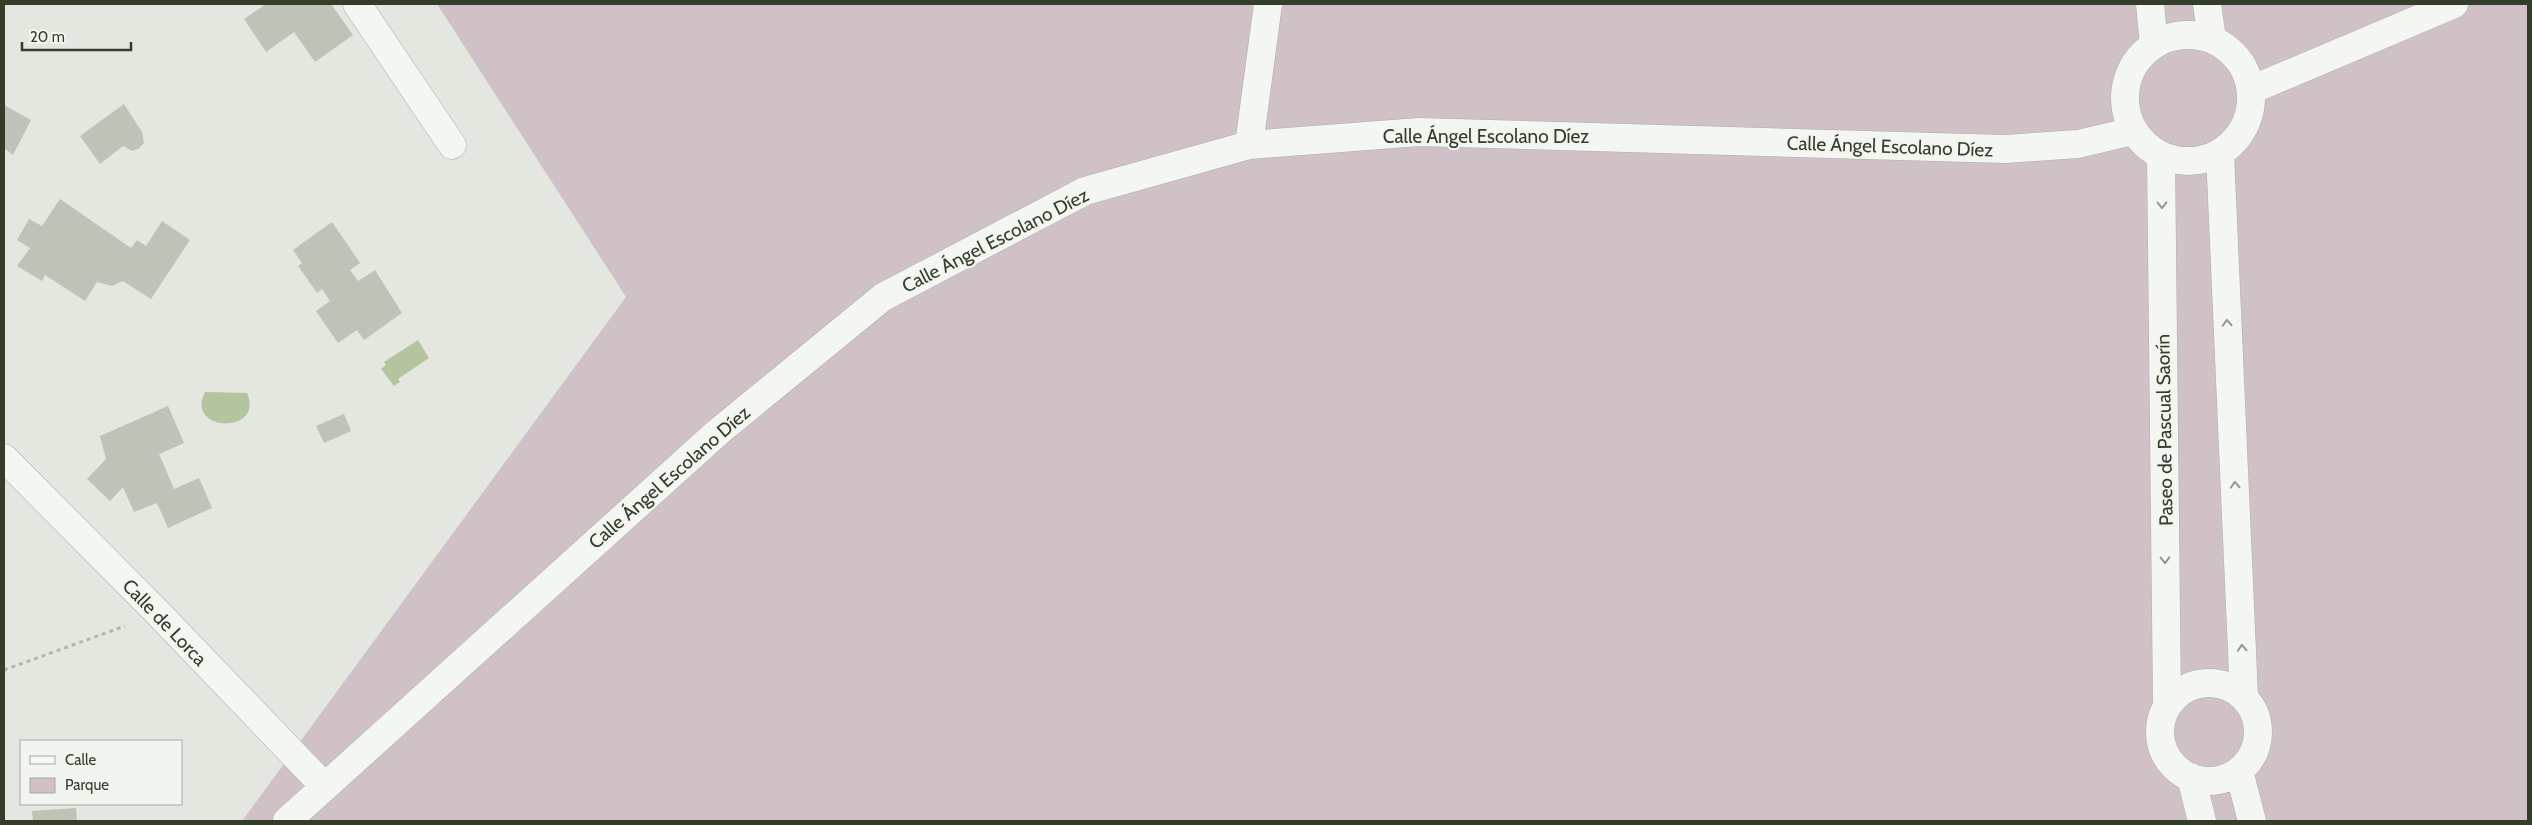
<svg xmlns="http://www.w3.org/2000/svg" width="2532" height="825" font-family="Cabin,sans-serif">
  <rect width="100%" height="100%" fill="#e3e7df"/>
  <path fill="#d0c1c7" d="M437,4H2528V821H242L626,297Z"/>
  <path fill="#b4c49e" d="M418,340L429,358L398,379L400,382L394,386L381,369L386,365L384,362Z
    M205,392L247,393C265,435 184,432 205,392Z"/>
  <path fill="#bdc3b7" d="M266,4H331L353,35L315,62L294,32L266,52L244,19Z
    M124,104L142,132L144,143L138,149L132,151L123,146L100,164L80,136Z
    M4,105L31,120L13,155L5,149L4,151Z
    M60,199L131,248L137,240L146,246L162,221L190,240L151,299L123,281L112,286L97,282L85,301L45,275L42,281L17,266L30,248L17,240L29,219L42,226Z
    M332,222L360,263L350,270L358,281L375,270L402,313L364,340L357,330L338,343L316,311L330,301L322,289L317,293L298,266L302,263L293,250Z
    M168,406L184,443L159,454L174,489L199,478L212,508L168,528L157,503L134,512L123,487L110,501L87,479L106,459L100,436Z
    M344,414L351,431L324,443L316,426Z
    M76,808L77,821H33L32,811Z"/>
  <g fill="none" stroke-linecap="round" stroke-linejoin="round">
    <defs>
      <path id="minor" d="M357,4L452,145
        M2150,4L2154,45
        M2207,4L2212,39
        M2125 98a63 63 0 1 1 126 0a63 63 0 1 1-126 0Z
        M2251,90L2454,4
        M1249,145L1268,4
        M2220,153L2244,697
        M2161,156L2167,704
        M4,458L158,613L325,787
        M2160 732a49 49 0 1 1 98 0a49 49 0 1 1-98 0Z
        M2239,771L2252,821
        M2191,777L2202,821
        M287,821L718,432L883,297L1085,191L1249,145L1419,132L2005,149L2078,144L2133,131"/>
    </defs>
    <use href="#minor" stroke="#abb1a5" stroke-width="29"/>
    <path stroke="#b2b7ae" stroke-width="3" stroke-dasharray="4 4" stroke-linecap="butt" d="M4,670L125,626"/>
    <use href="#minor" stroke="#f4f6f2" stroke-width="28"/>
  </g>
  <defs><path id="oneway-chevron" d="M-2-3.5L2.5 0L-2 3.5" fill="none" stroke-width="1.6" stroke-linecap="round" stroke-linejoin="round" transform="scale(1.25)"/></defs>
  <g stroke="#949a8e">
    <use href="#oneway-chevron" transform="translate(2162 205) rotate(89)"/>
    <use href="#oneway-chevron" transform="translate(2227 323) rotate(-93)"/>
    <use href="#oneway-chevron" transform="translate(2235 485) rotate(-93)"/>
    <use href="#oneway-chevron" transform="translate(2165 560) rotate(89)"/>
    <use href="#oneway-chevron" transform="translate(2242 648) rotate(-93)"/>
  </g>
  <g text-anchor="middle" stroke-width="4.5" stroke-linejoin="round" paint-order="stroke">
    <g font-size="19" fill="#333d2a" stroke="#f2f5ef">
      <text x="1486" y="143">Calle Ángel Escolano Díez</text>
      <text transform="translate(1890 146) rotate(2)" y="7">Calle Ángel Escolano Díez</text>
      <text transform="translate(995 240) rotate(-27)" y="7">Calle Ángel Escolano Díez</text>
      <text transform="translate(2164 430) rotate(-91)" y="7">Paseo de Pascual Saorín</text>
      <text transform="translate(669 477) rotate(-41)" y="7">Calle Ángel Escolano Díez</text>
      <text transform="translate(165 622) rotate(46)" y="7">Calle de Lorca</text>
    </g>
  </g>
  <rect width="2532" height="825" fill="none" stroke="#333d2a" stroke-width="10"/>
  <rect x="20" y="740" width="162" height="65" fill="#f2f5ef" stroke="#a6aba0"/>
  <rect x="30" y="756" width="25" height="8" fill="#f4f6f2" stroke="#a6aba0"/>
  <text x="65" y="765" font-size="15" fill="#333d2a">Calle</text>
  <rect x="30" y="778" width="25" height="15" fill="#d0c1c7" stroke="#a6aba0"/>
  <text x="65" y="790" font-size="15" fill="#333d2a">Parque</text>
  <path d="M22 42v8h109v-8" fill="none" stroke="#333d2a" stroke-width="2.5"/>
  <text x="30" y="42" font-size="15" fill="#333d2a" stroke="#f2f5ef" stroke-width="4" paint-order="stroke">20 m</text>
</svg>
